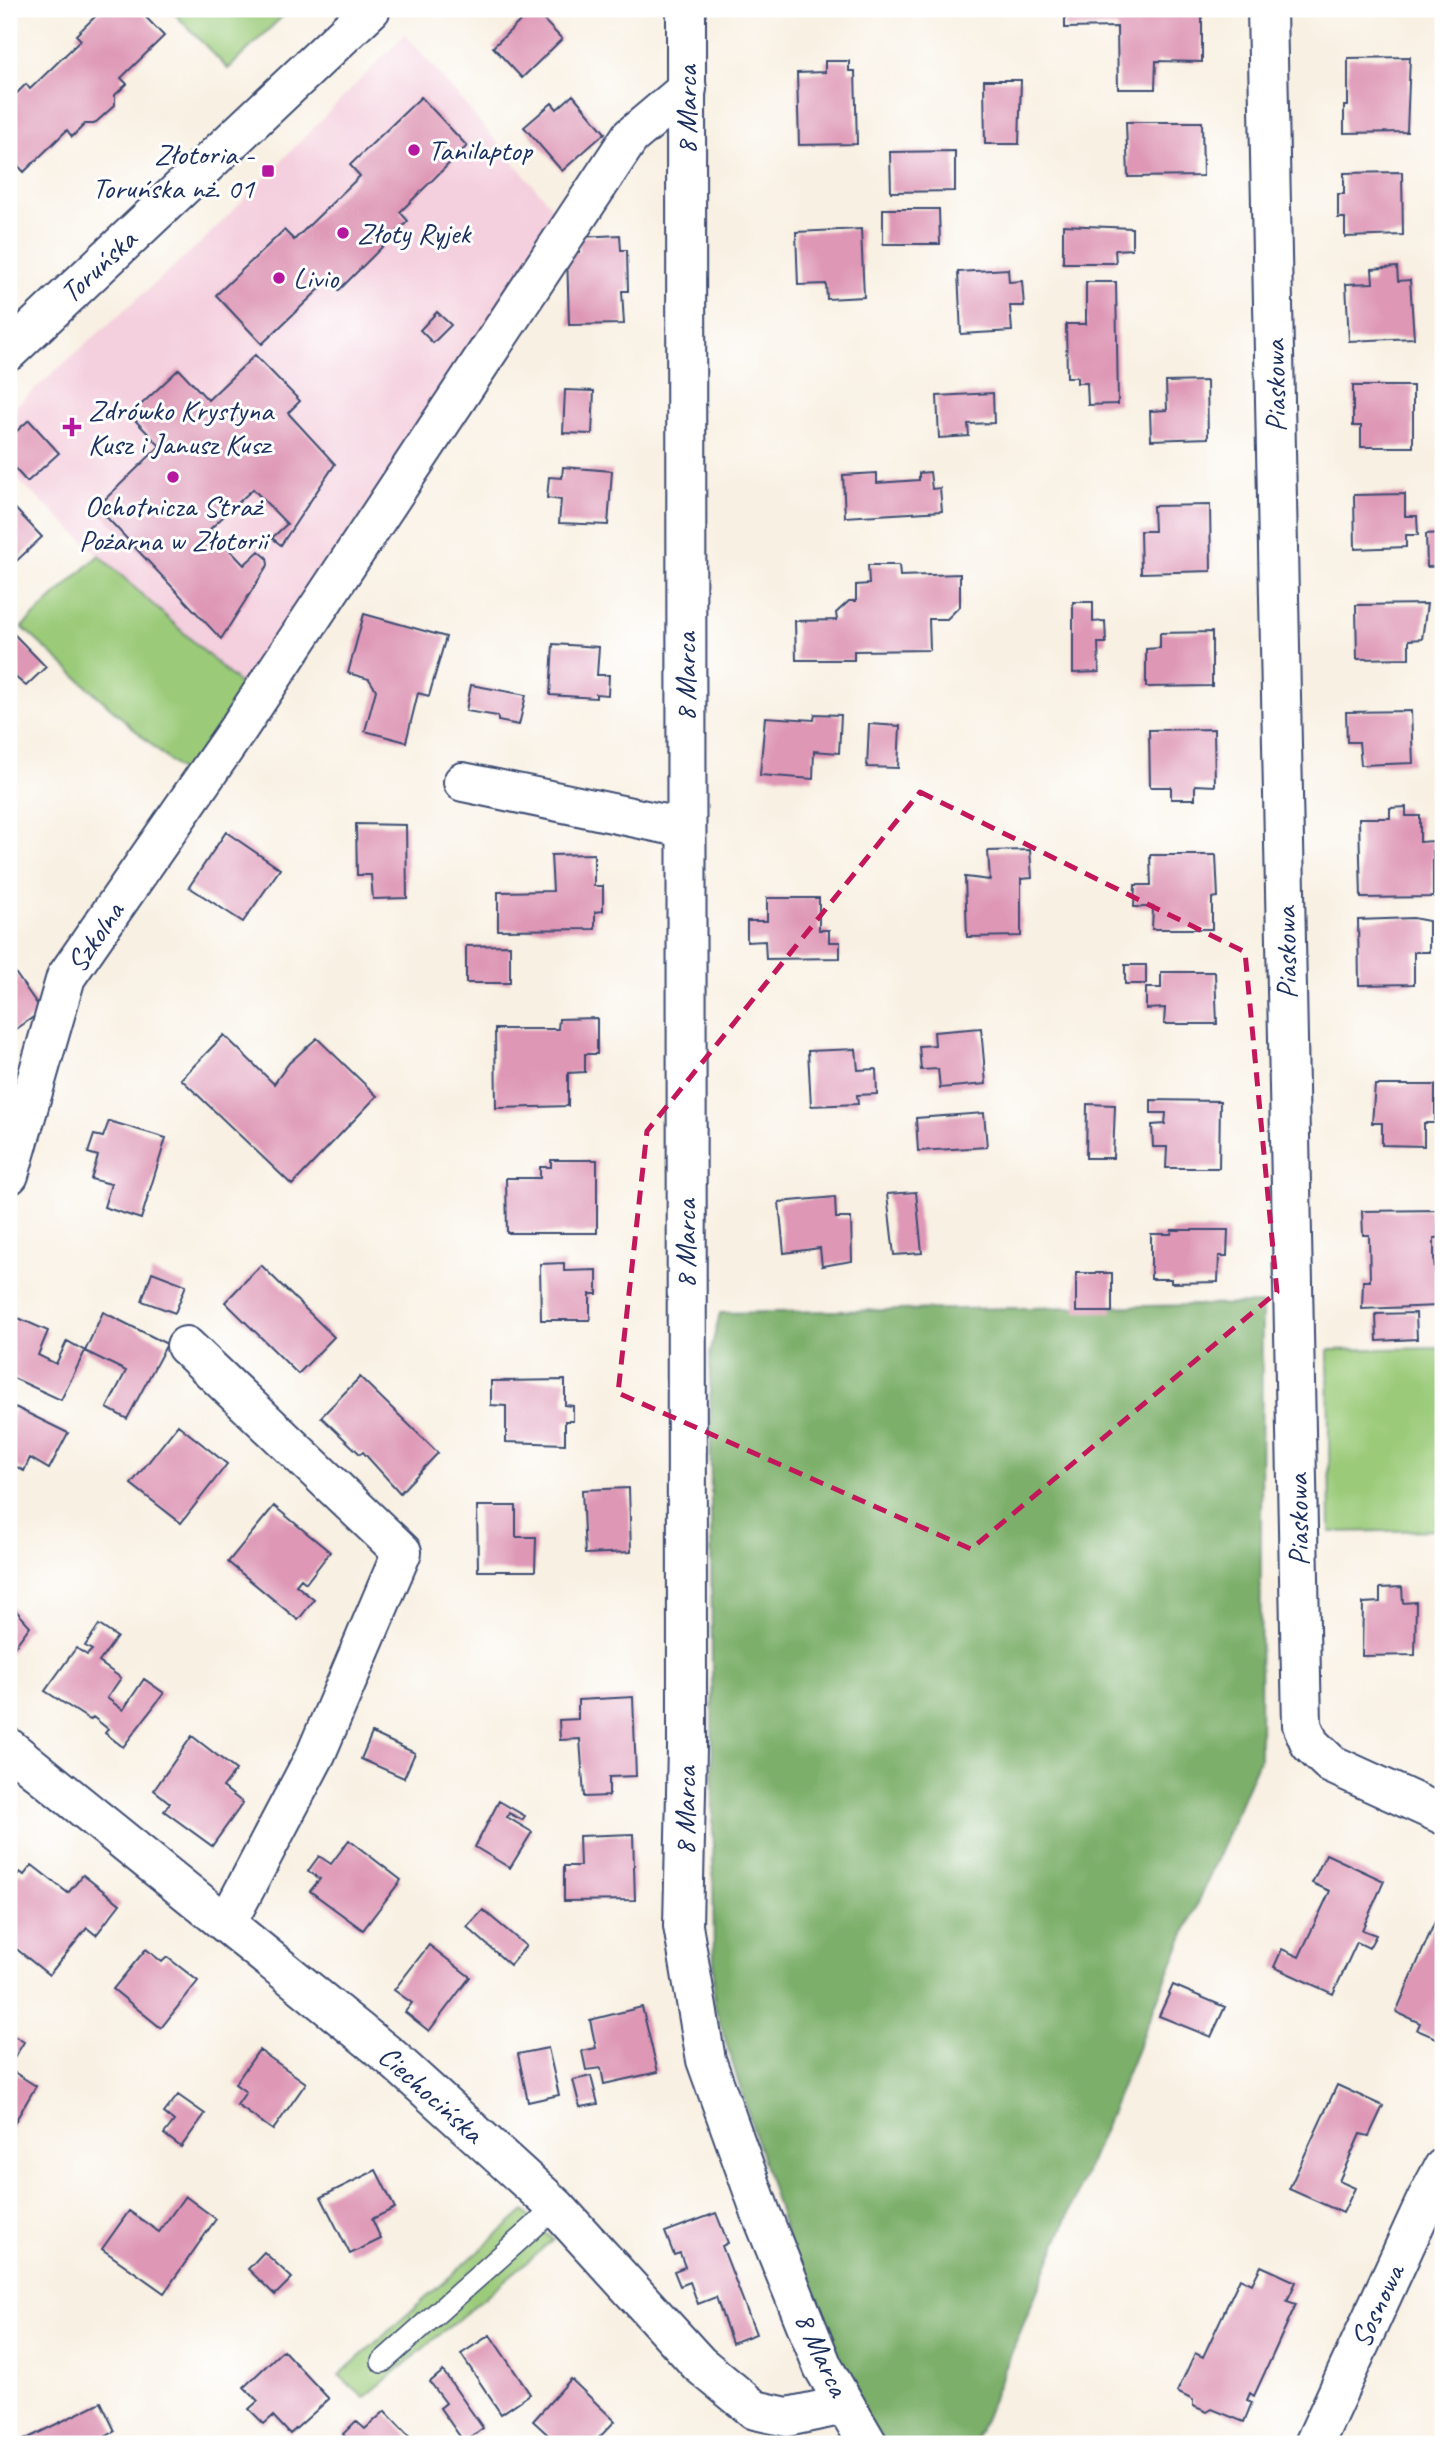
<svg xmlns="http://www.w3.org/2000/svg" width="1452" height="2453" font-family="Caveat,sans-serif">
  <rect width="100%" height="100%" fill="#fff"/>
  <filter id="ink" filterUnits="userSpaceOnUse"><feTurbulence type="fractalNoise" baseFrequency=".0143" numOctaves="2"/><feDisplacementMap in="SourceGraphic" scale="14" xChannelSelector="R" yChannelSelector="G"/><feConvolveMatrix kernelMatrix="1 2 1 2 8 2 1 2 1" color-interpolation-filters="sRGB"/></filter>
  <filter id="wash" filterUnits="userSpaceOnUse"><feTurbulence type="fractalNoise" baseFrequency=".00686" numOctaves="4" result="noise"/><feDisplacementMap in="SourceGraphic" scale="28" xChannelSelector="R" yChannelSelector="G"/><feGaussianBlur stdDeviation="1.57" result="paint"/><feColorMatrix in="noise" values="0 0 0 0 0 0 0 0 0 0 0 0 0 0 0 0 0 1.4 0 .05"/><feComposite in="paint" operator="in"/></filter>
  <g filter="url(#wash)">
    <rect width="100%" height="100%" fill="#f8f0e2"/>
    <path fill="#f4cfdd" d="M405,34L562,219L245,689L9,472V412L206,238Z"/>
    <path fill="#9bcb79" stroke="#5b7d6c" stroke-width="2" d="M170,9H290L228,69Z
      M99,555L245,689L187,777L22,627Z
      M1443,1348V1530L1330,1532L1328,1350Z
      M524,2211L553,2240L364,2398L339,2375Z"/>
    <path fill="#7caf69" stroke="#4c6f64" stroke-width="2" d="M1262,1304L1260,1758L1174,1959L974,2444H880L823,2352L714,2004L710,1353L720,1313Z"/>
    <g id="blocks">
      <path fill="#de97b5" d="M103,9H138L164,36L121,78L127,84L115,95V105L104,115L94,124H85L72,137L67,130L24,172L9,156V101L26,84L30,89L81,40L76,35Z
        M533,9L562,39L522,78L493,47Z
        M1065,9H1202V62L1156,61L1155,89H1118L1117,27L1065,28Z
        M1345,9H1397V14H1345Z
        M1410,57L1407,132L1344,133V106H1348V58Z
        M825,61H849V71H855L857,144L799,145L797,73L825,72Z
        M984,80H1021L1019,144H985Z
        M573,95L605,133L562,171L524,127L552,103L557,109Z
        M421,97L467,146L400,212L408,221L339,290L329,280L262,344L216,295L284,230L294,240L360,176L350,165Z
        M1126,122H1202L1203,176L1128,177Z
        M955,151V191L891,192L890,152Z
        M1402,172L1403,235L1345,237V218H1338V194H1344V173Z
        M883,209H939L940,244H883Z
        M1063,225L1132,228V249L1115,250L1116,263H1063Z
        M861,229L864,297L827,299L826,284L798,285L796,232Z
        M620,235L621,250H627L628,291H622L624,324L569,325L567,252H579V237Z
        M1397,267L1398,281L1410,280L1414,338L1349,341L1346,284L1373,283L1372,269Z
        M1008,269L1009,282L1022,281L1024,306H1010L1012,331L961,334L958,272Z
        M1086,282H1116L1118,404L1088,405L1087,383H1077V377H1067L1066,324H1086Z
        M437,312L451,325L433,343L420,330Z
        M255,355L300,401L288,413L335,464L281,545L272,538L287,524L253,489L210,529L244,565L259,551L267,558L268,565L221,639L97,507L160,446L130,415L179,369L208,400Z
        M1207,381L1208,438L1151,440L1150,411L1167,410L1166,382Z
        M1353,386H1413V447H1361V426H1353Z
        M565,390L594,391L592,434L563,433Z
        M993,393L994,423L968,424L969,436L939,438L937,396Z
        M29,420L59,453L27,482L9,462V438Z
        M563,467L612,471L608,525L559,523L561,500L547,498L549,477L562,478Z
        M930,472L932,489L940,488L942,511L845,517L843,475L877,473V483L919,480V473Z
        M1405,494V516H1417L1418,535H1406V547L1355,549L1354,495Z
        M9,502L42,537L9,568Z
        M1210,505L1211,571L1141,573L1140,531H1154L1153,506Z
        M1443,533V566L1427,567L1426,534Z
        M868,565H899L900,576L960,574V606L947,619H929L930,650L854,651V660H796L795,621L837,620L836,613L849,601H856V585L869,584Z
        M1073,602H1093V622L1105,621L1106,643H1098L1099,672L1073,673Z
        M1427,604L1422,639L1409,640V658L1357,659L1356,605Z
        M364,614L446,637L429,696L418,693L406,742L365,731L376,690L369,679L348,673Z
        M9,629L46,667L26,686L9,672Z
        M1212,632V686L1146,687V649L1160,648V633Z
        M553,644L599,647L597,675H609L608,695L596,694V698L550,695Z
        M471,685L526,695L519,725L498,721V716L466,711Z
        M1411,711L1413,763L1361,765L1359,742H1347L1346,712Z
        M815,714L841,715L839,753L814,751L813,779L760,775L765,717L814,720Z
        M869,724L900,726L898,768L867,767Z
        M1214,729L1215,786L1195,785V799H1171V787H1150L1149,730Z
        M1406,807V816H1420V842L1433,841V897L1361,898L1359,818H1390V808Z
        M356,824L406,825L407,898L373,899L371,875H357Z
        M226,832L280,869L243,922L189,887Z
        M1030,850L1032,878L1021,879V936L967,937L965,877L990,880L988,851Z
        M594,854V886H603V911L595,912V929L498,930V892L553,891L551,855Z
        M1150,855H1216L1218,897L1212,898V929H1152L1153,907H1134L1135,885H1151Z
        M767,898H819V930H829V942H840V958L766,959L765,941L747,942V921H767Z
        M1413,918L1429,921V952H1414V984L1359,985L1358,920Z
        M510,945V983H466V946Z
        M9,964L42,1011L9,1034Z
        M1125,965H1146V984H1125Z
        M1161,972H1215L1217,1024H1164L1165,1008L1146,1009V988H1161Z
        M597,1018V1054H585V1072L568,1073V1106L496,1108L495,1029H558L559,1019Z
        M981,1028L986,1084L940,1088L938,1069L921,1070L919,1046L935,1045L934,1032Z
        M224,1035L274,1084L289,1063L317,1038L377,1096L292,1185L181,1079Z
        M856,1049L858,1070L876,1069L877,1094L857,1095L858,1104L811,1106L808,1051Z
        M1375,1085H1435V1123H1424V1146L1382,1145V1123H1372Z
        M1151,1100L1220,1101L1219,1168H1166L1167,1147H1153L1152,1125L1165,1124L1166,1113H1151Z
        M1087,1104L1115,1105L1113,1158H1086Z
        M984,1113L987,1147L918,1151L916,1118Z
        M109,1121L166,1138L141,1219L104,1207L111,1184L91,1179L98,1156L88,1153L94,1135L103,1137Z
        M551,1160H597V1233H507L506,1178H540V1167H551Z
        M916,1192L922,1253L894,1255L887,1194Z
        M835,1197L836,1218H851L852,1261L822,1266L820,1248L784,1253L779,1202Z
        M1438,1210V1238H1434V1258L1438,1306L1362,1309L1363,1281H1370L1369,1235H1363L1362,1211Z
        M1172,1230H1228L1227,1256H1219L1218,1282L1171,1283V1279H1151V1234H1171Z
        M564,1263V1271L597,1270V1294H590V1320H541L540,1264Z
        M261,1265L334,1337L298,1374L225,1302Z
        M152,1272L186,1285L175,1313L142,1301Z
        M1076,1273H1112V1312H1076Z
        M103,1312L167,1344L127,1419L107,1408L126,1371L85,1351Z
        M1416,1313L1417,1339L1377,1341L1376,1314Z
        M16,1317L48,1331L38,1355L56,1364L67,1341L85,1351L61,1400L9,1376V1354L12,1346L9,1344V1332Z
        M360,1377L438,1453L400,1493L363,1452L360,1454L321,1417Z
        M565,1380V1405L573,1406V1421H565V1444L506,1442V1406L491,1405V1381Z
        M15,1407L68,1433L49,1469L30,1458L24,1471L9,1463V1421Z
        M178,1425L227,1464L181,1523L131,1484Z
        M629,1488L631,1552L585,1554L582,1490Z
        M274,1506L330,1552L306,1583L301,1579L296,1585L314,1600L298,1620L228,1562Z
        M477,1506H516V1537H536L535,1571H478Z
        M1402,1587L1403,1603L1416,1602L1415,1655L1362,1656L1363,1603L1380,1602V1588Z
        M9,1603L30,1626L9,1654Z
        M99,1625L117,1637L99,1662L121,1678L107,1698L123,1710L144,1679L164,1693L123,1747L105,1733L108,1729L93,1717L90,1720L45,1691L76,1648L87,1655L92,1650L85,1646Z
        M633,1697L636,1776L609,1777V1796L584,1797L580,1739L560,1740L559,1720L578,1719V1700Z
        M372,1733L415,1753L404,1778L361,1759Z
        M192,1736L236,1770L223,1787L243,1803L212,1846L164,1811L170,1803L154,1790Z
        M499,1801L525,1816L522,1820L509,1813L507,1817L532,1832L510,1868L475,1847Z
        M633,1834L635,1900L564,1901V1866H580L579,1836Z
        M349,1840L401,1880L363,1930L310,1891L320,1879L308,1871L319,1856L331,1864Z
        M1326,1854L1384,1881L1362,1930L1376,1935L1369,1948L1357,1942L1333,1994L1274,1967L1282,1949L1299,1957L1330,1891L1312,1883Z
        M32,1865L68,1893L83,1875L120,1904L96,1935L87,1928L49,1975L9,1943L15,1931L9,1926V1880L12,1882L20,1872L24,1875Z
        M1443,1903V2041L1417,2030L1420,2023L1396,2012Z
        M483,1910L526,1946L510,1965L467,1927Z
        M429,1945L470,1977L429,2031L405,2012L412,2003L394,1990Z
        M146,1949L162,1962L167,1957L198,1981L161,2028L113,1989Z
        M1173,1985L1225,2007L1211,2037L1159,2016Z
        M642,2007L658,2072L604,2084L601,2068L586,2070L582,2051L596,2048L590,2020Z
        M9,2033L24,2042L11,2063L9,2062Z
        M548,2048L559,2095L528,2102L518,2054Z
        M259,2050L306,2083L273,2130L237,2105L246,2092L235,2084Z
        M9,2069L36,2086L9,2132Z
        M591,2076L598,2104L580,2107L573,2080Z
        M1337,2085L1383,2106L1369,2136L1360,2134L1339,2181L1355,2188L1343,2213L1289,2189Z
        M178,2095L205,2114L181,2147L164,2134L174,2121L164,2113Z
        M376,2170L395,2208L372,2219L381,2239L350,2254L321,2197Z
        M185,2196L216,2219L164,2293L102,2249L129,2211L159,2232Z
        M716,2213L728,2243L722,2246L756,2334L732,2343L716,2297L698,2304L690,2282L680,2286L674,2271L685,2267L680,2253L674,2255L665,2232Z
        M264,2252L292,2278L275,2295L248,2269Z
        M1261,2266L1296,2282L1287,2301L1296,2304L1254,2396L1250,2393L1247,2400L1252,2402L1244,2422L1212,2409L1207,2412L1193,2406V2400L1177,2392L1195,2353L1203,2357L1240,2278L1252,2284Z
        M490,2335L530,2394L501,2414L461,2354Z
        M283,2350L329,2399L290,2434L273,2416L264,2424L249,2409L258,2401L244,2387Z
        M443,2371L483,2428L464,2442L440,2408L446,2403L430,2382Z
        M571,2379L615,2421L593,2444H558L533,2421Z
        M101,2402L115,2431L93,2444H26L24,2440Z
        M385,2411L416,2444H351L343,2434L356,2421L365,2429Z"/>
    </g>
  </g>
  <g filter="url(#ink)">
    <use href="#blocks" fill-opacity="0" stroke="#3c4c72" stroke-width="2"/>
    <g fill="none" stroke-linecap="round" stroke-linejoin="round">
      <defs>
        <path id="service" d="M382,2362L556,2207"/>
        <path id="minor" d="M1267,9L1302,1725L1310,1744L1331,1764L1443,1815
          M463,782L684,828
          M9,1175L66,977L240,726L630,137L687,89
          M186,1346L402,1552L316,1754L227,1923
          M9,1748L392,2058L556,2207L699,2364L755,2410L787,2417L845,2405
          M1314,2444L1426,2200L1443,2168"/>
        <path id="tertiary" d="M686,9L687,1747L683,1926L706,2060L761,2213L823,2367L868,2444"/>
        <path id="secondary" d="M9,351L371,9"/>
      </defs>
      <use href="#service" stroke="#3c4c72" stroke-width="24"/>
      <use href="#minor" stroke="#3c4c72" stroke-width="42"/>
      <use href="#tertiary" stroke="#3c4c72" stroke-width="42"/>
      <use href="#secondary" stroke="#3c4c72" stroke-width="42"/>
      <use href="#service" stroke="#fff" stroke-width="21"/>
      <use href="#minor" stroke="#fff" stroke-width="38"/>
      <use href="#tertiary" stroke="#fff" stroke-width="38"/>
      <use href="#secondary" stroke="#fff" stroke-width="38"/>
    </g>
  </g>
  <path fill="none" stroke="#c2185b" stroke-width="5" stroke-dasharray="14 9" stroke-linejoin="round" d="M920,792L1245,952L1277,1292L971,1549L618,1393L647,1131Z"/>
  <g fill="#b5179e" stroke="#fff" stroke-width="2.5">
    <circle cx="414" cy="150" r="7"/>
    <rect x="261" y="164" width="14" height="14" rx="3.5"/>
    <circle cx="343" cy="233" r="7"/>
    <circle cx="279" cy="278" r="7"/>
    <path d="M68.5 416.5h7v7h7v7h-7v7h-7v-7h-7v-7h7z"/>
    <circle cx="173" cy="477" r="7"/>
  </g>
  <g text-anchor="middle" stroke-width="6" stroke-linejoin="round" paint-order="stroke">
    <g font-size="30" fill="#1b2f5e" stroke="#fff">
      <text transform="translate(686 110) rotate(-90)" y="10">8 Marca</text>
      <text transform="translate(98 266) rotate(-43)" y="10">Toruńska</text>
      <text transform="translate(1275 386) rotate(-91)" y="10">Piaskowa</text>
      <text transform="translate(685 677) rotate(-90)" y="10">8 Marca</text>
      <text transform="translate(95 937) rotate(-56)" y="10">Szkolna</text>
      <text transform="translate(1286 953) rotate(-91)" y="10">Piaskowa</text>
      <text transform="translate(685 1244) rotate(-90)" y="10">8 Marca</text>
      <text transform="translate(1298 1520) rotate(-91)" y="10">Piaskowa</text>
      <text transform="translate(685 1811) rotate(-89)" y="10">8 Marca</text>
      <text transform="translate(431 2094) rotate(42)" y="10">Ciechocińska</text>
      <text transform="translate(1377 2306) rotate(-65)" y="10">Sosnowa</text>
      <text transform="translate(822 2354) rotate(65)" y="10">8 Marca</text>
    </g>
    <g font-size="30" fill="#1b2f5e" stroke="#fff" text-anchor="start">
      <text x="428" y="160">Tanilaptop</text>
      <text x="254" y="164" text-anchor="end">Złotoria -<tspan x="254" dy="34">Toruńska nż. 01</tspan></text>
      <text x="357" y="243">Złoty Ryjek</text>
      <text x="293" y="288">Livio</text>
      <text x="88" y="420">Zdrówko Krystyna<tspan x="88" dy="34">Kusz i Janusz Kusz</tspan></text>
      <text x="173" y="516" text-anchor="middle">Ochotnicza Straż<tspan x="173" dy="34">Pożarna w Złotorii</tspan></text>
    </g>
  </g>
  <rect width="1452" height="2453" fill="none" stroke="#fff" stroke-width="35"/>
</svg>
